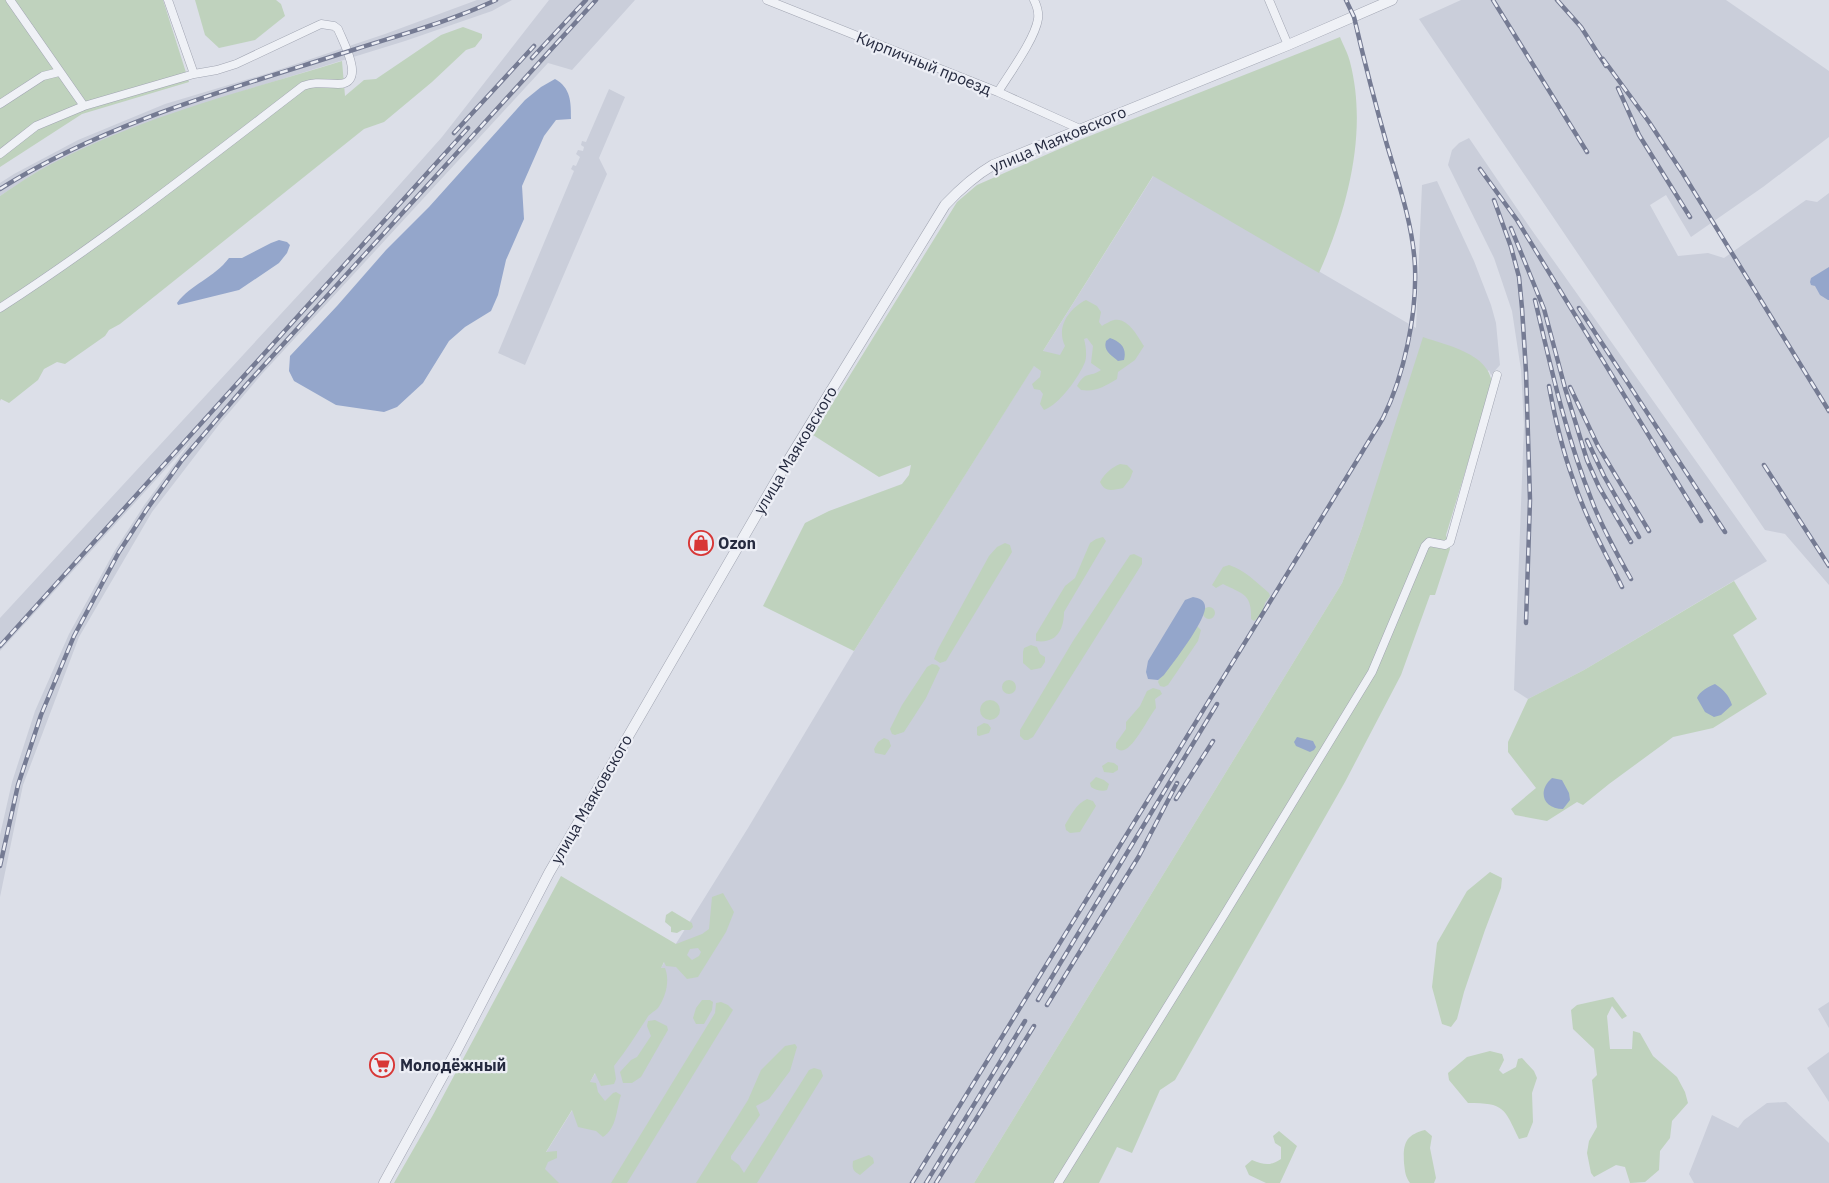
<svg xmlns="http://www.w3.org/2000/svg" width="1829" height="1183" font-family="'IBM Plex Sans',sans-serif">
  <rect width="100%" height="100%" fill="#dcdfe8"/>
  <path fill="#caceda" d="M477,0H512L492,11L405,41L237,93L89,146L35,173L0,196V183L14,174L78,140L165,104L272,72L385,34Z
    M549,0H635L572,70L548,63L261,375L221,422L152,512L79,637L23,785L0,897V835L12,782L35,711L69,634L115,550L145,504L192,440L0,651V618L377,210L442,137Z
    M1461,0H1726L1829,71V137L1763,187L1691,237L1666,195L1650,205L1678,256L1708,253L1724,258L1806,200L1817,202L1829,193V585L1785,534L1765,530L1419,19Z
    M609,89L625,97L599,158L607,174L525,365L498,353L574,171L571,169L573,165L576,166L580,157L576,154L578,150L583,151L584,147L581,145L582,141L586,142Z
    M1469,138L1531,229L1767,561L1584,670L1528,699L1514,690L1524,425L1521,370L1512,311L1494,258L1448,165L1452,150L1459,143Z
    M1154,175L1416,328L1422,185L1437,181L1474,261L1491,305L1496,323L1500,365L1491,375L1489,370L1363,525L1342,583L974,1183H527L748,828L854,651Z
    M1829,1002V1028L1818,1009Z
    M1829,1052V1102L1807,1068Z
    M1786,1102L1829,1143V1183H1694L1689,1174L1712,1115L1738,1128L1744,1120L1767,1103Z"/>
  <path fill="#bfd2bd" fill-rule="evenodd" d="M0,0H163L189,82L82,114L0,167Z
    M195,0H276L281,4L285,16L255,40L219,48L205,35Z
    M463,27L482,34V38L475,47L466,50L432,82L384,122L364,129L120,324L109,330L105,336L65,364L57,362L44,369L38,380L9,403L1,399L0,401V196C12,188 23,180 35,173C130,119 239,93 342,61L345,96L364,80L376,79L441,35Z
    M1340,37C1343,45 1348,53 1350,62C1368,131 1348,208 1319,273L1153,176L1043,351L1060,355L1065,346C1056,328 1068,309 1086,300L1097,306L1101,312L1099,322L1102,326C1105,324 1110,321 1114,320C1128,317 1138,337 1144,346L1135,360L1118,372L1117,379C1103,387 1097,392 1081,390L1077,386C1086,370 1090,378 1101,370L1091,363L1093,346L1087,338L1084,339C1086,346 1087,356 1085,362C1079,377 1059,405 1044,410L1040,404L1043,394L1040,390L1034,389L1032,384L1040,377L1041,371L1034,366L854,651L763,606L805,523L829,511L902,484L909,475L911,465L879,477L813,435L957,202L977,185L1082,139Z
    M1423,337C1448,346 1488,353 1492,383L1446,535L1450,549L1435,595H1430L1401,675L1345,782L1175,1080L1160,1090L1132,1153L1117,1147L1099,1183H974L1342,583L1363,525Z
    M1120,464L1127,465L1133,471L1130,479L1123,488C1113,490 1105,493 1100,482C1105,473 1111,468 1120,464Z
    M1103,537L1106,541L1064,612C1064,630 1056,644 1036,641V634L1065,586L1075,578L1090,543L1096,539Z
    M1005,543L1010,545L1012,552L946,661L940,663L934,659L938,649L989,556L997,547Z
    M1134,554L1142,558V564L1033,737L1028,740H1024L1020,736V730L1073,641L1130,555Z
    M1229,565C1245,570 1256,582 1269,593L1270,596L1265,603L1263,610L1258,618L1254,621L1251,619C1252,594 1243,594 1223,584L1216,588L1212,585L1223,567Z
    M1734,581L1757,619L1733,635L1767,694L1713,728L1673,737L1609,784L1583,805L1577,802L1547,821L1515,815L1511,809L1536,788L1508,752V742L1528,699L1584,670Z
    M1203 613a6 6 0 1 1 12 0a6 6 0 1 1-12 0Z
    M1197,626L1201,630L1198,641L1168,685L1164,687L1160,686L1158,682L1162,672Z
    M1031,645L1037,647L1040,654L1045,657V662L1041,668L1031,670L1023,663V652L1024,648Z
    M932,664L937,665L940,668L926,698L904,732L895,735L892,734L890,729L902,705L927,667Z
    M1002 687a7 7 0 1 1 14 0a7 7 0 1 1-14 0Z
    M1153,688L1160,690L1162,694L1155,699L1156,708C1148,718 1135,746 1124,750C1120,751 1119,750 1116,748V743L1126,729V722L1140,706L1147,691Z
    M980 710a10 10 0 1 1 20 0a10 10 0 1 1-20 0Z
    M984,723L988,724L991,728L989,733L979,736L977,735V727Z
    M884,738L889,740L891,746L885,755L875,753L874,749L878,742Z
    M1108,762L1114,763L1118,766V770L1113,773L1104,772L1102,766Z
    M1096,777L1104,780L1109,784L1107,790C1103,792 1095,790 1091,787L1090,783Z
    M1087,799L1093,801L1096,806L1080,832L1070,833L1066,830L1065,825C1071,815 1076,804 1087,799Z
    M1490,872L1502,878L1501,888L1485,930L1464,992L1457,1019L1451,1027L1442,1024L1432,987L1437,943L1467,891Z
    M561,876L676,944L702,934L709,929L712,897L723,893L734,912L726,932L698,977L687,979L676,967L666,966L664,962L661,968H665C670,980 666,997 658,1008C654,1012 649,1014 647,1018C636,1035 626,1051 614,1066L616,1079L614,1084L601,1086L595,1073L590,1082L596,1083L598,1092L605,1101L613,1093L616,1092L621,1095C616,1110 617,1128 603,1137L596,1131L578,1127L572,1110L546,1152L557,1151V1158L548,1162L545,1169L559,1183H394L433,1115ZM698,948L701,952L699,956L692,960L687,955L690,949Z
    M672,911L692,923L693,927L690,930H682L677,933L671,932V927L665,922L666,915Z
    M1613,997L1627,1016L1622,1019L1612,1006L1607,1016L1610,1049H1632L1633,1031L1640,1033L1653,1056L1677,1077L1685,1092L1688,1103L1672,1121L1670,1138L1660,1151L1659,1170L1645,1182L1630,1183L1625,1167L1616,1165L1594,1177L1591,1173L1587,1153L1589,1141L1597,1127L1592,1080L1597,1075L1594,1049L1573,1029L1571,1010L1577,1005Z
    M702,1000H710L713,1002L712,1010L704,1024H696L693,1018L696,1008Z
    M721,1002L728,1005L733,1010L627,1183H611L715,1013L716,1003Z
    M655,1020L667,1026L668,1030L641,1077L632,1083H623L620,1072L631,1060L637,1057L651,1036L647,1026L648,1021Z
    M795,1044L797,1047L790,1071L769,1099L756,1106L760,1115L731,1156V1159L739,1165L744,1173L809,1070L814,1068L821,1070L823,1076L757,1183H696L748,1100L761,1070L785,1046Z
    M1490,1051L1502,1054L1504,1060L1499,1070L1503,1074L1516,1067L1518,1059L1522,1058L1534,1071L1537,1078L1532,1093L1533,1122L1527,1137L1519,1139C1504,1108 1505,1103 1468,1103L1449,1080L1448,1073L1467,1057Z
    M1425,1130L1432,1136L1430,1148L1436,1178L1434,1183H1410C1405,1176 1405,1171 1404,1163C1403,1144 1405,1135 1425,1130Z
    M1279,1131L1297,1146L1280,1183H1266L1249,1175L1245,1166L1252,1160C1264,1165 1271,1166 1281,1159V1147L1275,1143L1273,1136Z
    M869,1155L873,1158L874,1163L860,1175C853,1171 852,1169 853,1161Z"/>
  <path fill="#94a6cb" d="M555,79C571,88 571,102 571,119L556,120L544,136L522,186L524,219L506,260L498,295L491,311L465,327L449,341L423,383L397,407L384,412L336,405L294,381L289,371L290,356L337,306L386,250L429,207L525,100L541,87Z
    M279,240L287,242L290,245L287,253L279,263L239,290L178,305L177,303C191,284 214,278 229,258H242L271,243Z
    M1829,267V300H1828L1820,295L1815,286L1811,285L1810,282L1811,278Z
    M1110,338C1121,342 1127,348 1124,360L1118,361C1111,355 1103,351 1106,341Z
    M1193,597C1199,598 1206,600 1205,609C1203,624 1174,662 1164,675L1158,680L1148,679L1146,672L1148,661L1185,600Z
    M1715,684C1723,689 1729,695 1732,705L1721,715L1714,717L1705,712L1697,698C1699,692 1709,686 1715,684Z
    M1297,737L1313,741L1316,747L1314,750L1310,752L1296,746L1294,742Z
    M1552,778L1562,780L1569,793L1570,800L1563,809C1543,809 1537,791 1552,778Z"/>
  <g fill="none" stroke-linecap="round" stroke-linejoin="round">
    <defs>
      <path id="minor" d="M10,0L84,106
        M168,0L194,74
        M767,0L998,92L1080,129
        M1269,0L1288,45
        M998,92C1009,74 1035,39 1038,19C1039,12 1037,6 1034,0
        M0,104L43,76L59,72
        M0,154L36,126L84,106L194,74L217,70L236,64L321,24L334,26L338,29C343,42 367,84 338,84C325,84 316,81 303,86C204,162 105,240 0,308
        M1058,1183L1221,920L1372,672L1425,546L1429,542L1445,545L1450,542L1497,375"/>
      <path id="tertiary" d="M384,1183L457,1050L549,873L783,469L945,205C960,189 974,176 993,165L1288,45L1392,0"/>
    </defs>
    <use href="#minor" stroke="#a1a5b2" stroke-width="9"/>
    <use href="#tertiary" stroke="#a1a5b2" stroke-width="11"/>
    <use href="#minor" stroke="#eff1f6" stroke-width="8"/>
    <use href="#tertiary" stroke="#eff1f6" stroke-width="10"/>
    <defs>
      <path id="rail" d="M1493,0L1587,152
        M1557,0L1581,27L1606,66
        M532,58L586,0
        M1603,59L1649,122L1682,172L1829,411
        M1618,88L1639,135L1690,217
        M454,133L534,46
        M1480,169L1517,220L1701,521
        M0,189C109,121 234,88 356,49C403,34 451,21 496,0
        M1494,200L1511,247L1519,277L1522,308L1526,372L1530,500L1526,623
        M1511,228L1544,309L1565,388L1587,460L1599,487L1631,542
        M1535,300C1551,368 1566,436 1592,501C1602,528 1617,554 1631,579
        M1579,308L1725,532
        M1549,386C1555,418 1562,449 1573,479C1585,517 1605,552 1622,587
        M1570,387L1598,446L1649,531
        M1587,440L1604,476L1639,537
        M1764,465L1829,566
        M0,646L468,128
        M1176,799L1213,741
        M0,866L18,785L41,715L74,636L119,552L147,509L182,460L247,384L596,0
        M1038,1000L1217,704
        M1047,1005L1139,856L1177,783
        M912,1183L1361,454C1368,442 1376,430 1383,418C1404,376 1417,314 1415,267C1413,225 1399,185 1387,145C1375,103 1364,60 1354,17L1346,0
        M926,1183L1025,1021
        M936,1183L1034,1026"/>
    </defs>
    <use href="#rail" stroke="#757b93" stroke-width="4.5"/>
    <use href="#rail" stroke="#eceef5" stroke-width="2.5" stroke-dasharray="8" stroke-linecap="butt"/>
  </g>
  <defs>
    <symbol id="shop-ring" viewBox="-11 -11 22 22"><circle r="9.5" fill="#eceef5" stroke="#d83736" stroke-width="1.5"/><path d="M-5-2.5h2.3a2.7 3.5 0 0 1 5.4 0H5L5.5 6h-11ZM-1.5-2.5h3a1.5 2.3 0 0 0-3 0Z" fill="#d83736"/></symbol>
    <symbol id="supermarket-ring" viewBox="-11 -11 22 22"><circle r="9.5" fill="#eceef5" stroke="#d83736" stroke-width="1.5"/><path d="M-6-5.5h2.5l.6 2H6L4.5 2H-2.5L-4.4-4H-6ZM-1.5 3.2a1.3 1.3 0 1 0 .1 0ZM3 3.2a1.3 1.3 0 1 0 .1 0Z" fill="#d83736"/></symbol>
  </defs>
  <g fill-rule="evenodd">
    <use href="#shop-ring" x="687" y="529" width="28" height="28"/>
    <use href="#supermarket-ring" x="368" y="1051" width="28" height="28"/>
  </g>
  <g text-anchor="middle" stroke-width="4.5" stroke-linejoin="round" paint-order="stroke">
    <g font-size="16" fill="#252a3f" stroke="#eceef5">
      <text transform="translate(924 63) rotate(22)" y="6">Кирпичный проезд</text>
      <text transform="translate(1058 139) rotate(-23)" y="6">улица Маяковского</text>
      <text transform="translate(795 450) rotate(-59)" y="6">улица Маяковского</text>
      <text transform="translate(591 799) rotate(-60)" y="6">улица Маяковского</text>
    </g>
    <g font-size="16" font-weight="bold" fill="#252a3f" stroke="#eceef5" text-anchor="start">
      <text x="718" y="549">Ozon</text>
      <text x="400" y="1071">Молодёжный</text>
    </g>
  </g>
</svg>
